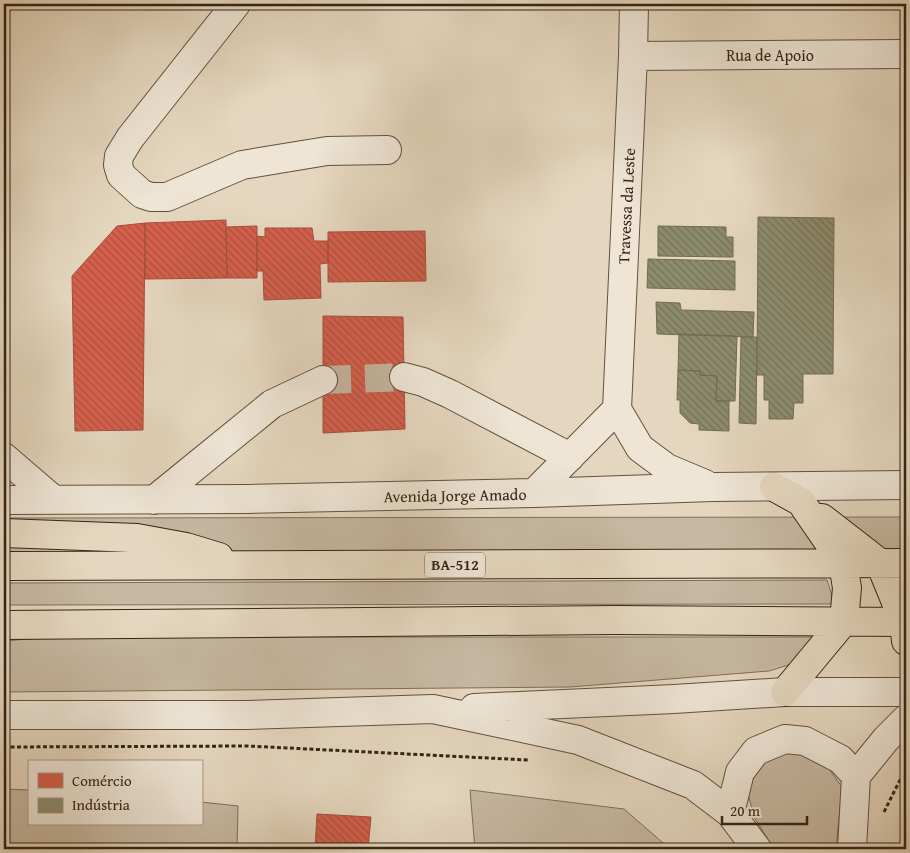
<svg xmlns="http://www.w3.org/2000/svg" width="910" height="853" font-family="'Gentium Book Plus',serif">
  <defs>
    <pattern id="shops-back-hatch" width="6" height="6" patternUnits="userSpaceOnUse" patternTransform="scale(1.25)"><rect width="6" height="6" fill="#d6604d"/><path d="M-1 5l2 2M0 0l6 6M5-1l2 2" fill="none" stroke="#ae4f3f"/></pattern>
    <pattern id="industry-back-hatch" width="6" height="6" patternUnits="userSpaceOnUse" patternTransform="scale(1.25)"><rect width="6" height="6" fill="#8c8c6e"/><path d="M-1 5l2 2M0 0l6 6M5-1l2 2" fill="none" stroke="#737259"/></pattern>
  </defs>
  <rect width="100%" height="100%" fill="#e5d7bf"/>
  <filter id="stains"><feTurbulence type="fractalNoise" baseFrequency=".004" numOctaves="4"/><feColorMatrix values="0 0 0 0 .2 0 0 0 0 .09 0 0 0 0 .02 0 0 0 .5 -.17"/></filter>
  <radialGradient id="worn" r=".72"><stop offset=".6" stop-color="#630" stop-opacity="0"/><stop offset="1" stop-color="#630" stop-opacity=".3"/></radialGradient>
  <path fill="#c7b8a2" stroke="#7e6e5c" d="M906,517V552L4,553V518Z
    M827,580L835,604L4,605V583Z
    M54,637H814L795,663L769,671L570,687L4,692V641Z
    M803,750L826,765L842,787L836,849H774L754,817L748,794L756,770L776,753Z
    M4,789L29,790V824H201V802L238,806L237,849H4Z
    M470,790L624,809L670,849H475Z"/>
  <path fill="url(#shops-back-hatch)" stroke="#a64e3c" d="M226,220L227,278L145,279V223Z
    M145,223L143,430L75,431L72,276L117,226Z
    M257,226V278H227L226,227Z
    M265,228H312L314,241H328V263L320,264L321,298L264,300L263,271H257V236L265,237Z
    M425,231L426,281L328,282V232Z
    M323,316L403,317L405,429L323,433Z
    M317,814L371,817L368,849H315Z"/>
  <path fill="url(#industry-back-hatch)" stroke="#726c54" d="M758,217L834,218L833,374H803V403H794L793,419H769V400H764V375H757Z
    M658,226L726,227V237H733V257L658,256Z
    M648,259L735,261V290L647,288Z
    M656,302L680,303L681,310L754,312L753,337L657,334Z
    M679,334L737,336L735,401H716L717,376L700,375V371L678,370Z
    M741,337H757L756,424L739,423Z
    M678,370L700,371V375L717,376L716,401H729V431L699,430V424L690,423L680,413V400H677Z"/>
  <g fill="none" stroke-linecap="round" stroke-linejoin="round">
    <path stroke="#c2b39d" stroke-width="28" stroke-dasharray="28 14" stroke-linecap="butt" d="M323,380L404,377"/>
    <defs>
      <path id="minor" d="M236,4L130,138L119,156L118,165L121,175L142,194L151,197H167L242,165L327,151L387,150
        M634,4L633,56L617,409L640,448L667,468L705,484
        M633,56L906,54
        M404,377L423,382L450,394L570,457
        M4,457L54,500
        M534,493L617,409
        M4,500L247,499L534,493L713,487L906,485
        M154,500L272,404L323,380
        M474,708L674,699L785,692H906
        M4,715H246L433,709L578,740L693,785L730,813L757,849
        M856,776L886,739L906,719
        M730,813L740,772L756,751L785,739L805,741L840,759L856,776
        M852,849L856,776"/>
      <path id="major" d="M774,487L801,502L843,563L847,588L844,621L785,692
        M822,518L880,563L904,622L906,641
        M4,533L137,538L186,547L219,557
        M4,566L906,563
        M4,625L615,620L906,622"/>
    </defs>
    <use href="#minor" stroke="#615040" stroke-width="30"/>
    <use href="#major" stroke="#352316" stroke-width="30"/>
    <path stroke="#352316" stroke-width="3" stroke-dasharray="4 2.5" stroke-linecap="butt" d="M4,747L248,746L528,760
      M884,812L906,768"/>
    <use href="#minor" stroke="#eee5d5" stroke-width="28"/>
    <use href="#major" stroke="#e5d7bf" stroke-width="28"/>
  </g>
  <g text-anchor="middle" stroke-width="5" stroke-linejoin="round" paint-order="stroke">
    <rect fill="#eee5d5" stroke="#6c5d4f" stroke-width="1" x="425" y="552.5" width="60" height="25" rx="4"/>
    <g font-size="15" font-weight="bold" fill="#352316">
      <text x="455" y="570">BA-512</text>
    </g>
    <g font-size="16" fill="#352316" stroke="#eee5d5">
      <text x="770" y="61">Rua de Apoio</text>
      <text transform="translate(626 206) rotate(-87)" y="6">Travessa da Leste</text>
      <text transform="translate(455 495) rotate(-1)" y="6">Avenida Jorge Amado</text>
    </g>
  </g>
  <rect width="910" height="853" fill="none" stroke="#e5d7bf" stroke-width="20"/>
  <rect x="5" y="5" width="900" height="843" fill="none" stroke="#352316" stroke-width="2.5"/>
  <rect x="10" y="10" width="890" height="833" fill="none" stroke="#352316"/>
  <rect x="28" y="760" width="175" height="65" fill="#eee5d5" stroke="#a49789"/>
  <rect x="38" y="773" width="25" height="15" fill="#d6604d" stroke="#a49789"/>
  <text x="72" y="786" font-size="15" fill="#352316">Comércio</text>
  <rect x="38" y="798" width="25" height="15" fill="#8c8c6e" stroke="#a49789"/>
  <text x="72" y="810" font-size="15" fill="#352316">Indústria</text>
  <path d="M722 816v8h85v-8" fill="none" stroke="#352316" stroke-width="2.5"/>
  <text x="730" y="816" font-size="15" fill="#352316" stroke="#eee5d5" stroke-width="4" paint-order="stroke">20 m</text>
  <rect width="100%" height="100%" filter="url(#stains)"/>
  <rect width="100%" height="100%" fill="url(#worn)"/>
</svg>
